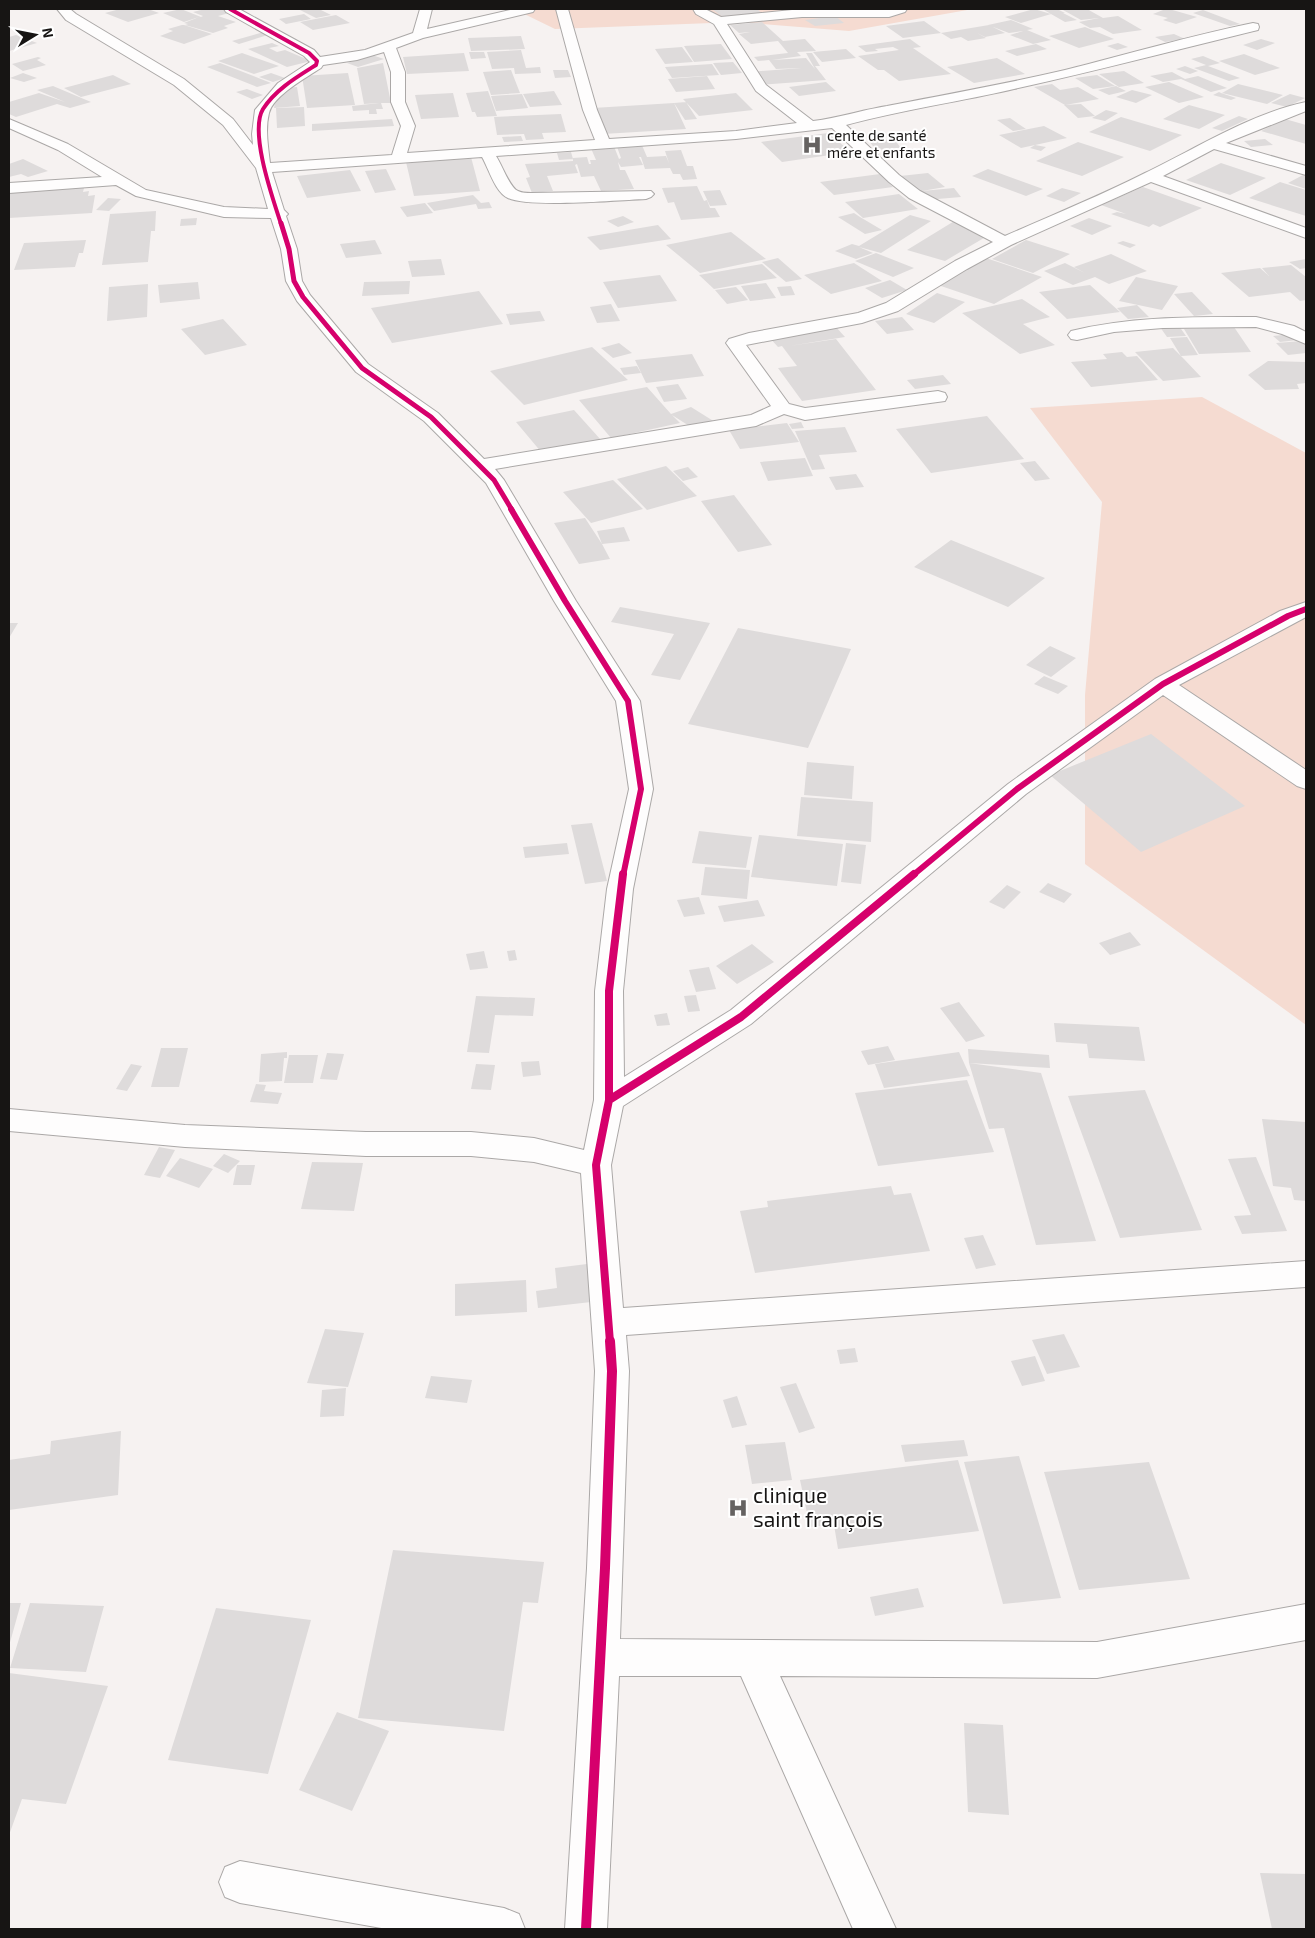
<svg xmlns="http://www.w3.org/2000/svg" width="1315" height="1938" font-family="'Exo 2',sans-serif">
  <rect width="100%" height="100%" fill="#f6f2f1"/>
  <path fill="#f5dbd1" d="M514,9H973L849,31L738,22L555,29Z
    M1202,397L1306,453V1025L1085,864V695L1102,502L1030,408Z"/>
  <path fill="#dedbdb" d="M120,9H148L159,13L128,22L105,13Z
    M181,9L201,17L203,16L193,12L205,9H221L233,12L218,16L236,22L224,26L228,28L213,33L185,25L188,24L184,23L199,17L184,22L163,13Z
    M298,9H319L331,15L316,18Z
    M712,9H757L763,14L724,18Z
    M1034,9L1051,14L1021,23L1005,17Z
    M1057,9L1065,13H1063L1077,20L1065,22L1044,10Z
    M1070,9H1087L1103,18L1118,16L1142,30L1113,34L1100,27L1090,28L1079,22L1099,18L1081,20L1063,10Z
    M1159,9H1169L1197,17L1176,24L1163,20L1168,18L1153,14L1163,10Z
    M1203,10L1240,24L1230,26L1193,13Z
    M304,14L311,19L286,24L279,19Z
    M336,15L350,23L313,30L300,22Z
    M835,16L844,23L815,26L805,20Z
    M1011,20L1033,29L1027,30L1051,40L1033,44L1010,35L1023,31L1009,33L988,25Z
    M924,21L941,33L903,38L886,26Z
    M762,22L783,41L805,39L816,51L797,52L801,56L772,60L806,58L815,69L806,53H812L820,66H815L826,80L759,85L749,72L801,68L776,69L769,60L758,61L754,57L788,53L778,41L751,44L739,34L750,32L739,33L730,25Z
    M182,25H184L212,34L184,44L160,36L173,31L168,29Z
    M989,25L1005,33L985,37L977,33L986,38L968,41L961,37L951,39L941,33Z
    M1085,27L1114,39L1079,48L1049,36Z
    M264,32L271,34L239,44L232,41Z
    M1174,34L1185,39L1165,42L1155,37Z
    M16,35L37,43L9,51V37Z
    M521,36L525,49L471,51L468,38Z
    M910,39L921,47L913,48L951,74L899,81L884,70H878L858,56L899,50L893,47L875,49L878,51L866,52L858,46Z
    M1261,39L1275,43L1257,50L1243,45Z
    M272,43L279,46L269,48L277,52L285,50L311,61L287,67L248,49Z
    M1118,43L1128,47L1117,50L1107,46Z
    M721,44L732,59L694,62L684,46Z
    M1036,44L1047,49L1017,56L1005,51Z
    M682,47L693,62L665,64L655,49Z
    M846,49L856,58L822,62L813,52Z
    M521,50L526,68L540,67L541,73L515,74L514,68L492,69L487,52Z
    M469,52H484L486,58L471,59Z
    M242,53L279,66L254,74L218,61Z
    M464,53L469,71L407,74L403,57Z
    M1244,54L1280,68L1255,75L1219,61Z
    M372,55L384,59L358,67L347,63Z
    M1203,56L1220,63L1208,66L1240,78L1229,81L1194,68L1206,65L1191,59Z
    M38,57L41,58L37,60L46,65L23,71L12,64Z
    M997,58L1025,74L974,83L947,67Z
    M733,62L742,73L721,75L713,63Z
    M220,63L271,83L257,87L207,67Z
    M383,63L391,103H381L383,109H376L377,114H369V110L353,111L352,106L379,103L364,104L357,68Z
    M712,64L719,75L672,78L665,67Z
    M1185,66L1198,71L1190,74L1176,69Z
    M511,70L520,93L491,95L483,72Z
    M553,70H568L571,77L555,78Z
    M1124,71L1144,83L1119,87L1099,74Z
    M1172,72L1185,79L1198,76L1227,88L1211,92L1181,79L1163,82L1150,76Z
    M23,73L37,78L24,82L10,78Z
    M271,73L285,78L273,82L259,77Z
    M348,73L355,105L307,108L302,76Z
    M113,75L131,84L81,97L64,88Z
    M1097,75L1115,86L1093,89L1075,78Z
    M707,76L715,89L676,92L668,79Z
    M826,82L836,91L799,96L789,87Z
    M1169,82L1204,97L1179,103L1145,87Z
    M1052,84L1060,90L1078,87L1099,99L1065,105L1034,87Z
    M1238,84L1283,95L1267,104L1222,93Z
    M53,86L91,102L70,108L57,104L16,117L9,114V102L39,93L65,102L37,90Z
    M1116,86L1126,91L1109,95L1098,90Z
    M297,87L300,106L274,108L276,97L284,88Z
    M247,89L263,95L252,99L236,92Z
    M1132,90L1152,95L1136,103L1116,97Z
    M488,91L497,116L477,117L475,112H472L466,93Z
    M554,91L562,105L530,107L523,94Z
    M1219,92L1221,93L1236,98L1231,100L1213,95Z
    M453,93L459,117L421,119L415,95Z
    M736,93L753,110L699,116L683,99Z
    M522,94L528,108L496,111L491,96Z
    M1290,94L1305,98L1287,107L1271,103Z
    M686,102L697,119L685,120L674,103Z
    M674,103L686,129L603,134L593,108Z
    M1081,104L1095,116L1078,118L1064,105Z
    M1189,105L1225,115L1199,129L1163,119Z
    M304,107L305,126L277,128L276,108Z
    M1106,110L1118,113L1105,121L1092,118Z
    M561,114L566,132L542,133L544,139L526,140L524,134L497,135L494,117Z
    M1239,116L1248,119L1222,131L1212,128Z
    M1121,117L1182,135L1150,151L1089,132Z
    M1010,118L1026,129L1013,131L997,120Z
    M392,119L394,126L312,131V124Z
    M1285,119L1306,125V144L1261,131Z
    M1044,126L1067,138L1035,145L1046,147L1041,151L1030,148L1035,145L1021,148L999,135Z
    M922,131L928,138L912,140L906,132Z
    M828,133L851,152L782,162L761,142Z
    M521,136L523,141L504,142L502,137Z
    M894,139L901,148L876,150L869,141Z
    M1265,139L1273,145L1251,147L1244,141Z
    M1078,142L1124,157L1082,176L1036,161Z
    M641,143L647,157L666,156L669,163L665,151L681,150L687,166H693L697,179L683,180L680,174H673L670,168L645,169L641,157H639L643,165L621,167L618,162L620,170H625L634,189L601,191L594,176L581,177L577,164L575,165L578,173L547,176L553,191L532,193L526,178L530,177L525,164L573,161V158L587,157L589,164H591L590,160H596L590,146L613,144L619,159L621,158L616,144Z
    M909,150L913,155L893,156L889,152Z
    M571,152L573,159L559,160L557,153Z
    M471,157L480,191L414,196L406,162Z
    M23,159L48,171L28,177L21,174L9,177V164Z
    M1221,163L1266,178L1230,195L1186,180Z
    M386,169L396,190L375,193L365,171Z
    M988,169L1043,189L1026,196L972,176Z
    M350,170L361,191L307,198L297,176Z
    M928,173L945,187L922,191L954,188L961,197L926,200L900,176Z
    M880,174L893,187L834,195L820,182Z
    M1303,175L1306,176V189L1288,183Z
    M1280,182L1306,190V216L1249,198Z
    M697,186L704,201L707,200L710,208H715L720,217L681,220L674,202L668,203L662,188Z
    M1143,187L1202,208L1160,227L1153,224L1149,227L1111,214L1117,212L1126,214L1101,205Z
    M84,188L83,192L89,191L88,196L95,195L92,213L9,218V192Z
    M1062,188L1081,193L1064,202L1046,196Z
    M720,190L727,205L710,206L703,191Z
    M899,194L918,209L863,218L845,202Z
    M473,195L481,203L489,202L492,208L478,209L476,204L434,211L427,203Z
    M108,198L121,199L109,211L96,210Z
    M425,203L433,213L407,217L400,207Z
    M156,211L155,231H151L148,262L102,265L110,214Z
    M854,213L860,217L882,230L865,234L838,217Z
    M910,215L931,221L881,253L859,247L873,253L856,259L835,251L852,244L859,246Z
    M623,216L634,222L618,227L607,221Z
    M197,218L196,225L180,226L181,219Z
    M1089,218L1112,226L1092,235L1070,226Z
    M956,220L994,232L945,261L907,250Z
    M658,225L671,239L600,250L587,237Z
    M731,232L766,259L700,273L666,245Z
    M86,240L83,253H79L75,267L14,270L24,243Z
    M375,240L382,254L346,258L340,244Z
    M1026,240L1070,254L1033,273L992,259Z
    M1123,241L1136,245L1130,248L1117,243Z
    M876,253L914,268L893,277L855,261Z
    M1111,254L1147,271L1109,284L1095,277L1073,285L1044,271L1065,263L1085,273L1074,267Z
    M778,258L802,279L786,282L762,262Z
    M986,258L1042,277L994,304L938,285Z
    M441,259L445,275L412,277L408,261Z
    M1306,259V268L1300,269L1289,262Z
    M854,263L882,281L831,294L804,275Z
    M762,264L777,278L714,289L699,275Z
    M1291,265L1306,277V300L1300,301L1290,292L1249,297L1221,273L1260,268L1269,276L1262,268Z
    M660,275L677,301L618,308L603,282Z
    M1136,277L1178,286L1162,310L1119,301Z
    M890,280L907,290L882,298L865,288Z
    M410,281L409,294L362,296L364,282Z
    M198,282L200,299L160,303L158,285Z
    M766,283L776,298L750,301L741,286Z
    M148,284L147,317L107,321L109,287Z
    M1090,285L1120,312L1067,319L1039,292Z
    M791,286L795,295L781,296L777,287Z
    M736,287L748,300L727,304L715,290Z
    M479,291L503,324L392,343L371,308Z
    M1192,292L1213,314L1194,316L1174,294Z
    M937,293L965,302L934,323L906,314Z
    M1022,299L1050,317L1023,324L1055,345L1020,354L962,313Z
    M611,304L620,321L597,323L590,307Z
    M1137,305L1149,317L1128,319L1117,308Z
    M540,311L545,321L510,325L506,314Z
    M902,317L914,330L887,334L875,321Z
    M223,319L247,345L205,355L181,329Z
    M1179,326L1186,336L1167,337L1160,327Z
    M836,327L845,337L789,346L836,339L876,390L802,401L778,368L797,366L782,346L778,347L769,337Z
    M1234,327L1251,352L1199,354L1184,329Z
    M1291,334L1298,340L1280,342L1273,336Z
    M1187,337L1198,355L1181,356L1170,338Z
    M1302,341L1306,345V353L1288,355L1276,343Z
    M619,343L632,353L613,358L601,348Z
    M592,347L628,380L524,405L490,371Z
    M1173,348L1184,359L1201,377L1163,381L1135,352Z
    M1122,352L1127,357L1137,356L1158,380L1091,387L1071,362L1107,359L1103,354Z
    M692,354L704,376L646,383L635,360Z
    M1268,361L1306,362V383L1297,384L1299,389L1265,390L1248,375Z
    M637,366L641,373L624,375L620,368Z
    M943,375L951,384L915,389L907,380Z
    M678,384L687,399L664,402L656,387Z
    M647,387L671,414L691,407L715,422L694,429L672,415L680,423L611,438L579,400Z
    M574,410L601,440L542,453L516,422Z
    M987,416L1024,459L931,473L896,429Z
    M801,422L804,428L792,429L789,424Z
    M787,423L799,442L740,449L729,430Z
    M845,427L857,452L819,455L825,469L812,470L795,431Z
    M805,458L813,476L768,481L760,462Z
    M1035,461L1050,479L1035,481L1020,463Z
    M666,466L697,496L647,510L617,479Z
    M688,467L698,477L683,481L673,471Z
    M856,474L864,487L836,490L829,477Z
    M613,480L643,509L591,523L563,492Z
    M734,495L772,545L738,552L701,501Z
    M585,518L602,544L610,559L579,564L554,523Z
    M624,527L630,541L602,544L597,531Z
    M951,540L1045,578L1008,607L914,567Z
    M620,607L710,623L680,680L651,675L674,634L611,622Z
    M9,623H18L9,638Z
    M738,628L851,649L808,748L688,724Z
    M1050,646L1076,658L1051,677L1026,665Z
    M1044,676L1068,686L1058,694L1034,684Z
    M1151,734L1245,806L1141,852L1050,775Z
    M807,762L854,766L852,799L804,795Z
    M801,797L873,802L871,842L797,836Z
    M592,823L607,881L585,884L571,825Z
    M699,831L752,837L746,868L692,863Z
    M759,835L843,844L837,886L751,877Z
    M567,843L569,854L525,858L523,847Z
    M846,843L866,845L861,884L841,882Z
    M705,867L750,870L747,899L701,895Z
    M1048,883L1072,894L1064,903L1039,892Z
    M1007,885L1021,892L1004,909L989,902Z
    M699,897L705,914L684,917L677,900Z
    M758,900L765,916L724,922L718,906Z
    M1130,932L1141,945L1110,955L1099,943Z
    M752,944L774,962L737,984L716,966Z
    M515,950L517,960L509,961L507,951Z
    M484,951L488,968L470,970L466,954Z
    M709,967L716,989L696,992L689,970Z
    M696,995L700,1011L688,1012L684,996Z
    M476,996L535,998L533,1016L495,1015L489,1053L467,1052Z
    M959,1002L985,1036L966,1042L940,1008Z
    M667,1013L670,1025L657,1026L654,1015Z
    M1054,1023L1139,1027L1145,1061L1089,1058L1087,1044L1056,1042Z
    M888,1046L895,1060L868,1065L861,1051Z
    M161,1048H188L179,1087H151Z
    M968,1049L1049,1055L1050,1068L969,1063Z
    M287,1052V1058H284L282,1081L259,1082L261,1054Z
    M959,1052L970,1076L884,1088L875,1064Z
    M327,1053L344,1054L337,1080L320,1079Z
    M289,1055H318L313,1083H284Z
    M539,1061L541,1075L523,1077L521,1062Z
    M969,1063L1041,1073L1096,1241L1036,1245L1004,1128L989,1129Z
    M131,1064L142,1066L127,1091L116,1089Z
    M476,1064L495,1065L491,1090L471,1089Z
    M967,1080L994,1152L878,1166L855,1093Z
    M256,1084L266,1085L264,1091L282,1093L278,1104L250,1102Z
    M1145,1090L1202,1230L1120,1238L1068,1096Z
    M1262,1119L1306,1122V1201L1294,1200L1291,1188L1273,1186Z
    M159,1147L175,1150L160,1178L144,1175Z
    M224,1154L240,1161L228,1173L213,1166Z
    M1256,1157L1287,1231L1242,1234L1234,1216L1251,1215L1228,1159Z
    M180,1158L213,1169L199,1188L166,1176Z
    M312,1162L363,1163L354,1211L301,1209Z
    M237,1165H255L251,1185H233Z
    M891,1186L894,1195L911,1193L930,1251L755,1273L740,1211L768,1207L767,1201Z
    M983,1235L996,1265L976,1269L964,1238Z
    M595,1263L600,1301L538,1308L536,1291L557,1288L555,1268Z
    M526,1280L527,1312L455,1316V1284Z
    M325,1329L364,1333L348,1387L307,1383Z
    M1064,1334L1080,1367L1047,1374L1032,1340Z
    M855,1348L858,1362L840,1364L837,1350Z
    M1035,1356L1045,1381L1022,1386L1011,1361Z
    M431,1376L472,1380L467,1403L425,1398Z
    M796,1383L815,1428L799,1433L780,1387Z
    M346,1388L344,1416L320,1417L322,1390Z
    M737,1396L747,1425L732,1428L723,1400Z
    M121,1431L118,1495L9,1510V1460L50,1454L51,1441Z
    M964,1440L968,1456L905,1462L901,1445Z
    M785,1442L792,1480L752,1484L745,1445Z
    M1019,1456L1061,1598L1003,1604L964,1462Z
    M958,1460L979,1531L838,1549L834,1525L810,1527L800,1480Z
    M1149,1462L1190,1579L1079,1590L1044,1472Z
    M393,1550L544,1562L538,1603L523,1602L504,1731L358,1718Z
    M918,1588L924,1607L875,1616L870,1597Z
    M9,1603H21L9,1646Z
    M30,1603L104,1606L86,1672L10,1668Z
    M216,1608L311,1620L268,1774L168,1760Z
    M9,1673L108,1686L66,1804L22,1799L9,1835Z
    M337,1712L389,1731L352,1811L299,1790Z
    M964,1723L1003,1725L1009,1815L968,1812Z
    M1260,1873L1306,1874V1929H1272Z"/>
  <g fill="none" stroke-linecap="round" stroke-linejoin="round">
    <defs>
      <path id="minor" d="M57,9H70L76,14L184,79L233,119L253,145L252,134L255,110L278,83L310,62L304,56L226,12L224,9H239L314,50L320,57L365,50L413,33L420,9H432L427,29L514,9H535L533,12L423,38L396,48L405,72V102L415,126L407,153L595,140L583,110L556,9H568L597,110L609,139L736,131L797,123L756,91L714,24L696,14L693,9H705L721,17L802,9H907L905,12L889,17H802L727,24L766,85L813,121C838,118 862,110 887,106C947,94 1006,84 1065,70C1128,54 1190,36 1253,23L1258,24L1259,27L1258,30C1176,50 1095,71 1014,89C958,102 901,110 846,125L899,175L920,191L1005,236C1052,215 1100,196 1145,173C1195,149 1252,113 1306,102V111L1226,143L1306,166V175L1214,149L1163,176L1306,228V238L1151,182L1011,245L967,269L898,311L862,323L746,345L789,404L805,408L938,391L945,393L947,397L945,401L805,420L784,414L756,426L495,469L504,480L576,601L640,701L653,789L633,889L623,991L624,1077L731,1010L1008,784L1155,679L1280,611L1306,602V617L1179,685L1306,770V789L1297,786L1163,695L1026,794L751,1024L623,1106L611,1165L623,1308L1306,1261V1287L626,1335L629,1371L620,1639L1097,1642L1306,1604V1640L1097,1678L780,1676L896,1929H853L741,1676H619L607,1929H565L587,1568L595,1371L581,1173L534,1162L471,1156H366L185,1147L9,1131V1109L185,1125L366,1132H471L534,1138L584,1150L594,1100L595,991L607,889L629,789L616,701L554,601L486,483L424,421L356,372L297,301L286,281L281,249L271,218L224,217L136,196L116,185L9,193V183L102,177L58,150L9,128V119L68,144L146,190L224,207L268,209L256,168L223,125L174,85L66,20ZM384,52L391,72V102L401,126L392,155L270,163C268,146 265,129 269,113C273,96 307,77 321,68L323,65L357,60ZM832,128L889,182L909,198L993,242L955,261L886,303L858,313L749,333L729,339L726,343L771,406L751,415L484,459L438,413L368,364L310,295L302,281L297,249L286,216L288,214L284,210L272,172L482,157C489,169 495,192 508,198C529,208 619,200 646,199L651,197L654,194L651,191L531,193C527,193 522,193 518,191C510,188 502,165 496,156L736,139Z
        M1256,317L1294,326L1306,332V344L1282,334L1256,327L1163,328L1114,332L1077,340L1071,339L1068,335L1071,331C1132,316 1193,317 1256,317Z
        M240,1861L504,1908L519,1914L525,1929H387L240,1903L225,1897L219,1882L225,1867Z"/>
    </defs>
    <use href="#minor" stroke="#aba8a7" stroke-width="2"/>
    <use href="#minor" fill="#fefdfd" fill-rule="evenodd"/>
    <defs>
      <path id="cycleway-far4" d="M230,9L309,53L317,61L316,65C297,77 276,89 263,109C249,132 273,199 281,224"/>
      <path id="cycleway-far3" d="M281,223L289,249L294,281L303,297L362,368L431,417L494,480L512,510"/>
      <path id="cycleway-far2" d="M511,509L565,601L628,701L641,789L623,876
        M912,876L1017,789L1163,684L1288,616L1306,609"/>
      <path id="cycleway-far1" d="M609,1100V991L623,874
        M610,1342L596,1165L609,1100L741,1017L914,874"/>
      <path id="cycleway" d="M586,1929L605,1568L612,1371L610,1341"/>
    </defs>
    <use href="#cycleway-far4" stroke="#fff" stroke-width="5.5"/>
    <use href="#cycleway-far3" stroke="#fff" stroke-width="7"/>
    <use href="#cycleway-far2" stroke="#fff" stroke-width="9"/>
    <use href="#cycleway-far1" stroke="#fff" stroke-width="11"/>
    <use href="#cycleway" stroke="#fff" stroke-width="13"/>
    <use href="#cycleway-far4" stroke="#d6006c" stroke-width="4"/>
    <use href="#cycleway-far3" stroke="#d6006c" stroke-width="5"/>
    <use href="#cycleway-far2" stroke="#d6006c" stroke-width="6"/>
    <use href="#cycleway-far1" stroke="#d6006c" stroke-width="8"/>
    <use href="#cycleway" stroke="#d6006c" stroke-width="10"/>
  </g>
  <defs>
    <symbol id="hospital-bare" viewBox="-9 -9 18 18"><path d="M-5-5h3v3.5h4V-5h3V5h-3V1.5h-4V5h-3Z" fill="#656261" stroke="#fff" stroke-width="2.5" paint-order="stroke"/></symbol>
  </defs>
  <g fill-rule="evenodd">
    <use href="#hospital-bare" x="798" y="131" width="28" height="28"/>
    <use href="#hospital-bare" x="724" y="1494" width="28" height="28"/>
  </g>
  <g text-anchor="middle" stroke-width="4" stroke-linejoin="round" paint-order="stroke">
    <g font-size="15" fill="#171514" stroke="#fff" text-anchor="start">
      <text x="827" y="141">cente de santé<tspan x="827" dy="17">mére et enfants</tspan></text>
    </g>
    <g font-size="21" fill="#171514" stroke="#fff" text-anchor="start">
      <text x="753" y="1503">clinique<tspan x="753" dy="24">saint françois</tspan></text>
    </g>
  </g>
  <rect width="1315" height="1938" fill="none" stroke="#171514" stroke-width="20"/>
  <g transform="translate(35 35) rotate(80)" stroke="#ffffff" stroke-width="4" paint-order="stroke">
  <path d="M0-4L9 19L0 12L-9 19Z" fill="#171514"/>
  <text y="-8" font-size="14" font-weight="bold" text-anchor="middle" fill="#171514">N</text>
  </g>
</svg>
